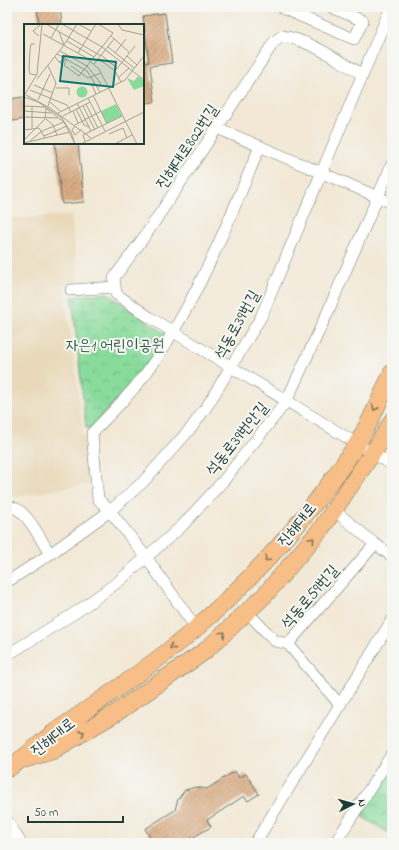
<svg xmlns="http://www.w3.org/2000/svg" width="399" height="850" font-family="'Indie Flower','Poor Story',sans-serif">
  <defs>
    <pattern id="park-crowns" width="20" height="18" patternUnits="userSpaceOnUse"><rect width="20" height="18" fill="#89db9c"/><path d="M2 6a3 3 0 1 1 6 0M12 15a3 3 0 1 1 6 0" fill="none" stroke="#6fb380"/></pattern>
    <pattern id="building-hatch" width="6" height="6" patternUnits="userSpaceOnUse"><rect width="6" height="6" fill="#daad85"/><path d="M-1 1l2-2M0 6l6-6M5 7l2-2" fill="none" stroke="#b08e6e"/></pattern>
  </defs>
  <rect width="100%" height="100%" fill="#f6f6f2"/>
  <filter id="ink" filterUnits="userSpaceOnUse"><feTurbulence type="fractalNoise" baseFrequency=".025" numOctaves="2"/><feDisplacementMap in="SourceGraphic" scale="8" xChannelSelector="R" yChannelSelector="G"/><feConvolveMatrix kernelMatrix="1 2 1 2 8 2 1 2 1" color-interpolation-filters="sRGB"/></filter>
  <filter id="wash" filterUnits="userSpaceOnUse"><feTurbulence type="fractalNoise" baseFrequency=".012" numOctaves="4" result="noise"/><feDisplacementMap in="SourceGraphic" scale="16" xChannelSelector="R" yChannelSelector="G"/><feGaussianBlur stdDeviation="0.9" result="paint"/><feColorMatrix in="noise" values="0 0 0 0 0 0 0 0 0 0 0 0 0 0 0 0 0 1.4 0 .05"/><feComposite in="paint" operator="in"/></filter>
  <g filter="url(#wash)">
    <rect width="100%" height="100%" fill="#f2e8d5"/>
    <path fill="#e9d9ba" d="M71,215L78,283L64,285L90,484L7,498V219Z"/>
    <path fill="url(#park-crowns)" stroke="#548c68" d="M107,293L167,335L143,370L91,428H86L72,297Z
      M392,776V835L361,816L385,778Z"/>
    <g id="blocks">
      <path fill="url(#building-hatch)" d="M37,7H60L62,25H39Z
        M165,13L172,63L150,66L155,102L143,103V63L149,62L143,16Z
        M25,97V119L7,122V99Z
        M55,143H78L84,202L62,204Z
        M235,771L239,778L246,774L259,794L248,801L244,796L207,820L211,827L190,839L192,843H154L145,829L175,810L178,799L185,790L196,787L207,789Z"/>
    </g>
  </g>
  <g filter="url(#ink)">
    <use href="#blocks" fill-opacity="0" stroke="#69796c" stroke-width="1"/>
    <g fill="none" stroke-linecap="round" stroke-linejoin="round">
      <defs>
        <path id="street" d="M285,7L284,9L354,39L363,21L331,7
          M362,74C337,60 310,40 282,36L274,42L147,233L114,278L116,294L149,317L392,465
          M217,128L392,203
          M71,290L115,287
          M7,507C25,504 41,541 50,554
          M334,510L375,544L392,556
          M7,582L50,554L110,511L143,482L168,454L192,427L209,403L261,317L391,7
          M247,612L275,641L288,644
          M196,628L146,557L110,511L98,499L92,433C111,413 131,394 147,372C194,307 230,219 260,146
          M288,644L375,544
          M288,644L340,705
          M7,652H12L78,611L119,581L182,526L224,480L286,402L326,316L392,164
          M7,821L21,843
          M255,843L392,620
          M335,843L392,754"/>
        <path id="primary" d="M26,759L52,751L116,713L205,651L264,596L321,529L380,442L392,421
          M7,769C27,757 43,740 62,727C107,696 153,665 194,630C256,576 312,513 357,444C371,422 381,396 392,373"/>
      </defs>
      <use href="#street" stroke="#69796c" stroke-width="12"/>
      <use href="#primary" stroke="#69796c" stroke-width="18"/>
      <use href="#street" stroke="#fff" stroke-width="11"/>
      <use href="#primary" stroke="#f7be87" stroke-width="17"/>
    </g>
    <defs><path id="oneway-chevron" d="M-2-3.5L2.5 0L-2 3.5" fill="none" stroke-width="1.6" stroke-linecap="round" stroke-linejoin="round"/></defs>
    <g stroke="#807759">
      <use href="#oneway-chevron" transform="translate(375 408) rotate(115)"/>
      <use href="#oneway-chevron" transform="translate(312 540) rotate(-49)"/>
      <use href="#oneway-chevron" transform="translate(267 559) rotate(133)"/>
      <use href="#oneway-chevron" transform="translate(223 634) rotate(-43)"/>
      <use href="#oneway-chevron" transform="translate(172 647) rotate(143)"/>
      <use href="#oneway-chevron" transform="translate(82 733) rotate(-31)"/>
    </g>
  </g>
  <g text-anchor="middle" stroke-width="4" stroke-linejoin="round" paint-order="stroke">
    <g font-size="16" fill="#1f3d34" stroke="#f6f6f2">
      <text transform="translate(186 146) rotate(-56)" y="6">진해대로802번길</text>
      <text transform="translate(236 324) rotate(-61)" y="6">석동로39번길</text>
      <text transform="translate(236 438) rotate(-51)" y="6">석동로39번안길</text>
      <text transform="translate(296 524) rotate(-51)" y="6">진해대로</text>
      <text transform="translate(309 596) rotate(-49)" y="6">석동로59번길</text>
      <text transform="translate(52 736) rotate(-38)" y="6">진해대로</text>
    </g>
    <g font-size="16" fill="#345d49" stroke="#f6f6f2">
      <text x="115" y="350">자은1 어린이공원</text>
    </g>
  </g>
  <g transform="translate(24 24)">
    <rect width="120" height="120" fill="#f2e8d5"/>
    <path d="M114,52L120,57V62L110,66L103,54L110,57ZM92,80L98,92L83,99L77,87Z" fill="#89db9c"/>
    <path d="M52.5 68a5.5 5.5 0 1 1 11 0a5.5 5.5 0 1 1-11 0Z" fill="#89db9c"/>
    <path fill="none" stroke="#9ea495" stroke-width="1" d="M22,0L77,32M38,0L78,23L120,56M54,0L67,7M94,0L98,6L120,11M35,8L40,21L53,0M19,10L61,33L75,45L113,120M15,12L9,7L16,1M87,12L105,28M27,14L35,0M43,17L70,33M11,20H7L6,26L5,45L6,50L12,51M84,23L110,44M36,27L63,42L75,57L77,61L74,63M54,29L72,0M91,29L102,15M33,30L63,47L76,68M77,31L93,44M103,32L113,41M31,33L35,38L38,40L41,35L35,38M43,35L40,41L55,52L89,9L74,0M75,35L91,47L97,58M70,40L90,15M47,42L64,54L77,49M91,47L111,22M95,53L105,44M13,55L40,21M71,58L68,61L72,70M10,61L29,69M32,64H45V71M6,66L43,81L47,88M2,71L26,84L67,114M69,71L83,100M0,72L13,50L18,0M0,73L14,78L37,93L47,108L51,120M64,74L81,107M14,76L26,50M26,78L36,87M53,79L67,107M62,80L74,104M0,82L20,83L40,98L51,120M24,82L32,59L24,42M59,82L71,106M52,85L60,101L65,103M0,87L27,89M49,87L54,99M34,89L101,56L120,32M39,92L66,78M0,93L34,94M22,95L29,101L33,111M51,101L77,87M51,102L48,106L51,111L58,105M8,104V83M0,106L15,104L21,114M85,110L99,104L103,114M20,112L43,102M1,115L21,95L22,85M6,117L18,107L40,98M61,117L59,111L98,92M0,119L46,108M57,120L120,88M91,120L108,111"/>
    <path fill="#0f766e" fill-opacity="0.15" stroke="#0f766e" stroke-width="2" d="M39,32L92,38L89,63L36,57Z"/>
    <rect width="120" height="120" fill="none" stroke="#1f3d34" stroke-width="2"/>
  </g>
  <rect width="399" height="850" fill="none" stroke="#f6f6f2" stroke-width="24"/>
  <g transform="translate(353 804) rotate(84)" stroke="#f6f6f2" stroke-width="3" paint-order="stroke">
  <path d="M0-3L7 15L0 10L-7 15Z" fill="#1f3d34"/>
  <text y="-6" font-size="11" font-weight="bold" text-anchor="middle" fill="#1f3d34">N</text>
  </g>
  <path d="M28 816v6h95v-6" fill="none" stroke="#1f3d34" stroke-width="2"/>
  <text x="34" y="816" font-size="12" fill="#1f3d34" stroke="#f6f6f2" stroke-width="3" paint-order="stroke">50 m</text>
</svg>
